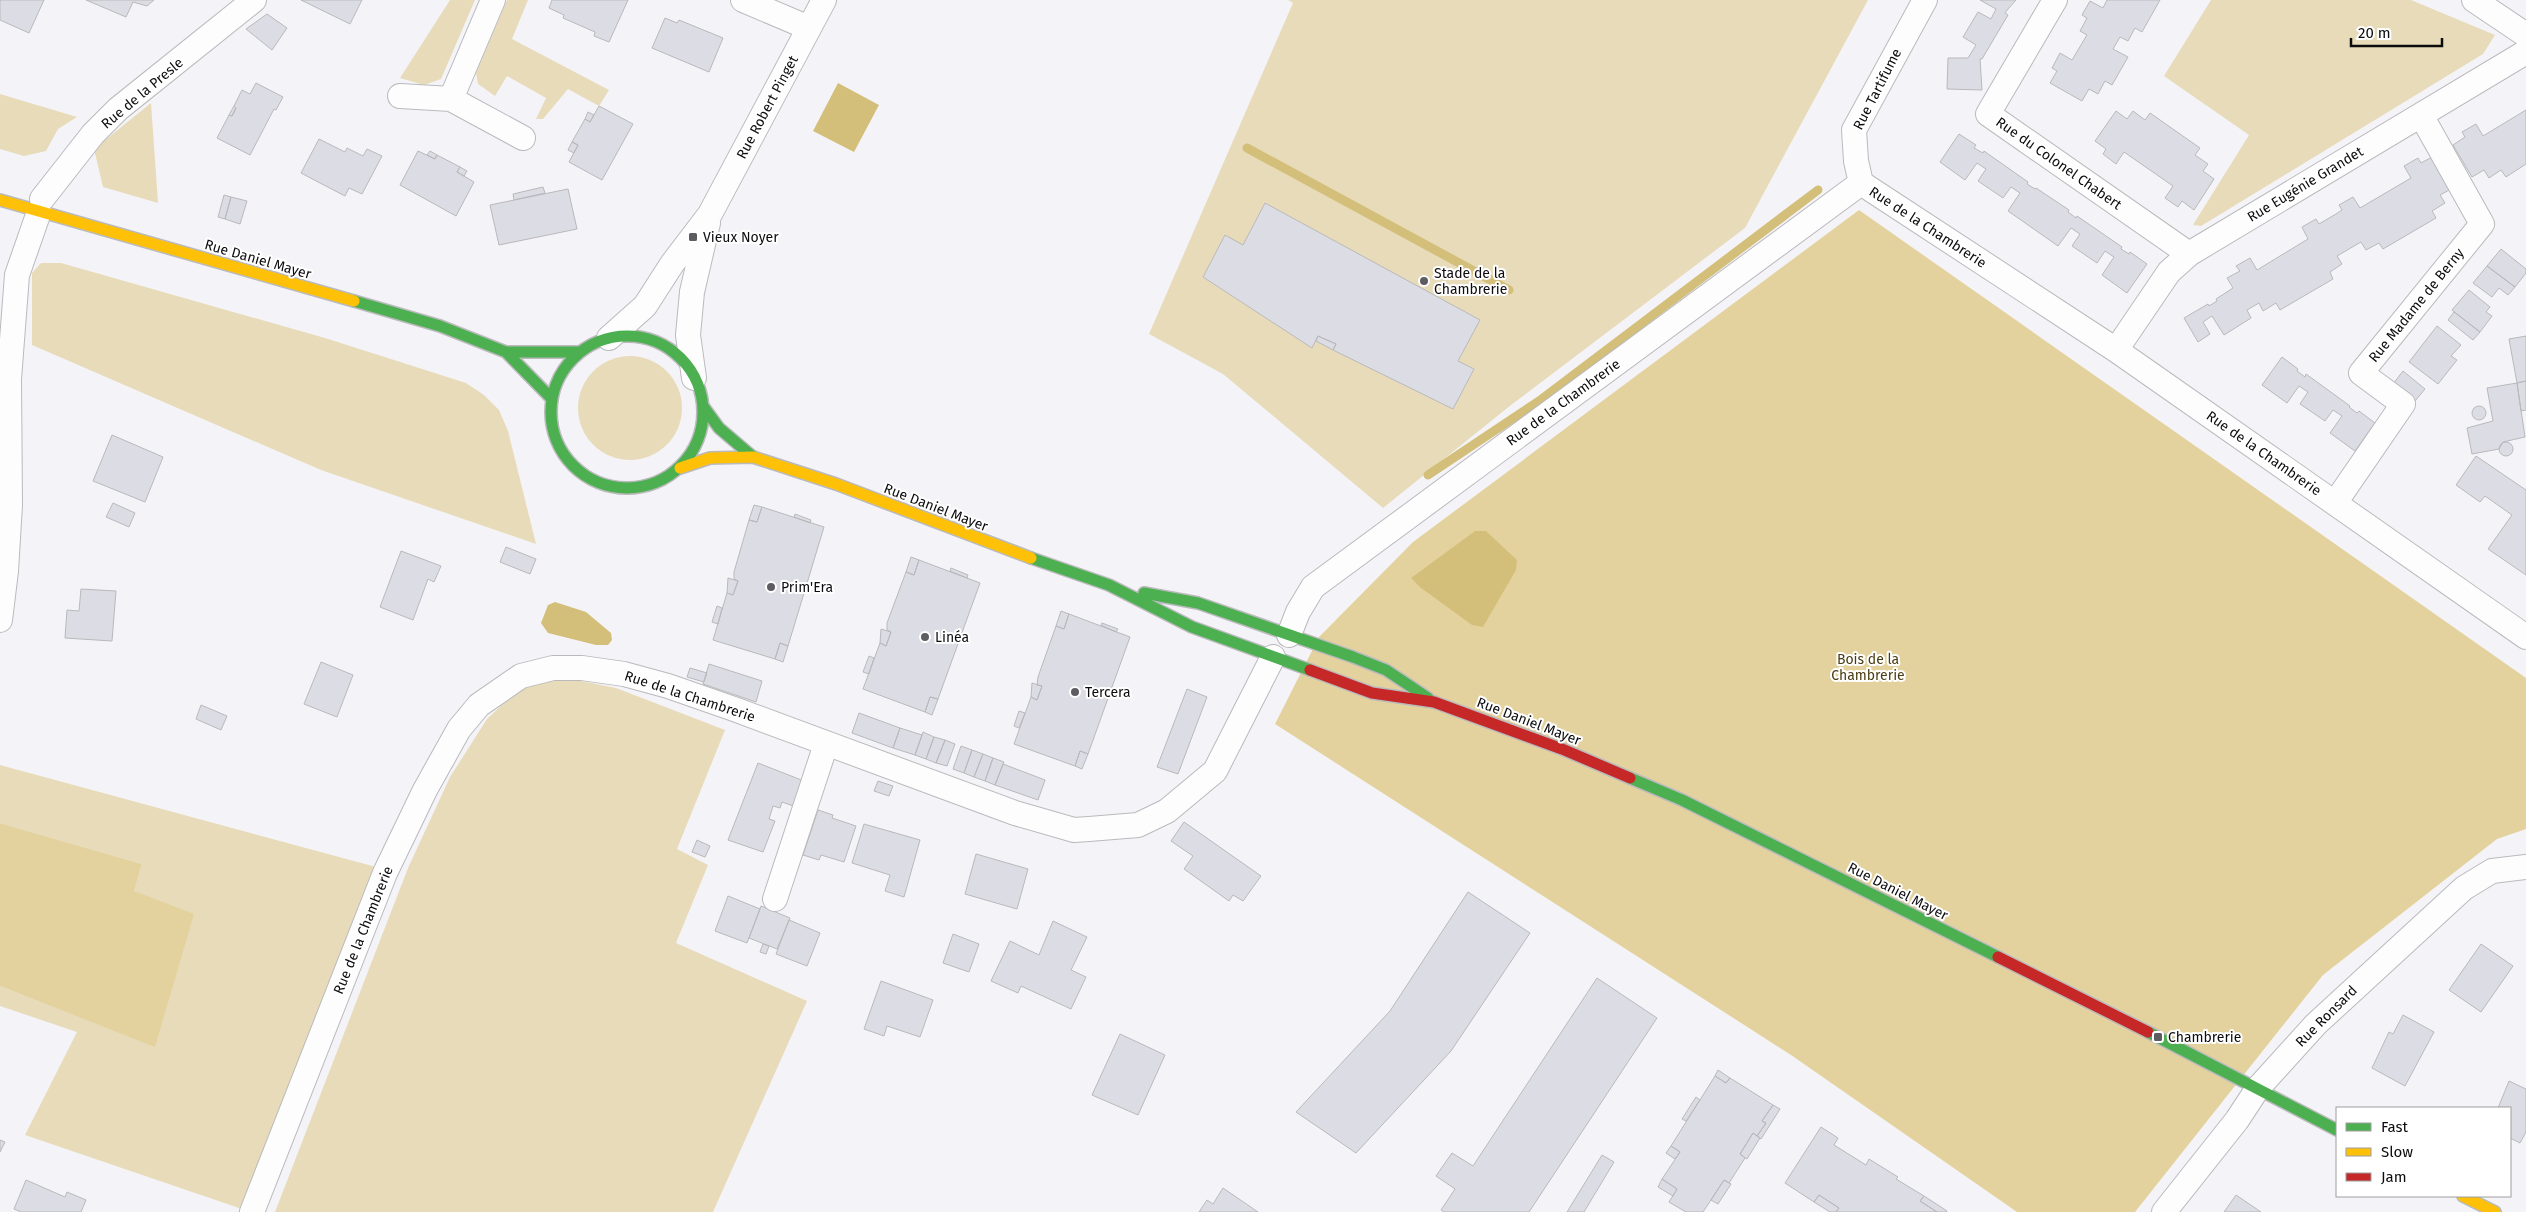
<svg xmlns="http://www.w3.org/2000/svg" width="2526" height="1212" font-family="'Fira Sans',sans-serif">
  <rect width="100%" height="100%" fill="#f4f4f8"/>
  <path fill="#e7dbb9" d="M450,0H475L441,79L424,85L400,78Z
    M507,0H528L512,39L609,90L599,106L568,89L543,119H536L546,98L507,76L495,96L478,84L476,73Z
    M1288,0H1868L1745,228L1511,405L1383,508L1223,374L1149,334L1293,3Z
    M2211,0H2411L2495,35L2483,54L2201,226L2193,225L2249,135L2164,76Z
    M0,94L77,117L58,129L46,151L24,156L0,149Z
    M151,103L158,203L103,187L94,149Z
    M41,263H61L325,338L466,383L484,395L499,410L508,431L536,544L321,470L32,345V273Z
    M578 408a52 52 0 1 1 104 0a52 52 0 1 1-104 0Z
    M571,679L616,688L725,730L677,849L708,865L676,943L807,1001L713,1212H275L408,868L450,777L487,719L504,703L526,688L550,680Z
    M0,765L376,867L242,1209L25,1135L77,1032L0,1006V986L155,1046L134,890L142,864L0,823Z"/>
  <path fill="#e4d29e" d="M1859,210L2526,678V829L2497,839L2323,975L2135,1212H2017L1791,1055L1275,724L1319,637L1413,542Z
    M0,823L142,864L134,891L194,914L155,1047L0,986Z"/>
  <path fill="#d4bf7a" d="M838,83L879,105L854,152L813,131Z
    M1475,531H1486L1517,560L1516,570L1483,627L1472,625L1421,588L1411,578Z
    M555,602L586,612L611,633L612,640L608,645H596L548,633L541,623L548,605Z"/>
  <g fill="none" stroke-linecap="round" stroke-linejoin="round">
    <path stroke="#d4bf7a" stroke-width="9" d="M1247,148L1509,290
      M1428,475L1539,401L1818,190"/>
  </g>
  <path fill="#dcdce4" stroke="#b9b9bc" d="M0,0H44L29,33L0,20Z
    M86,0H154L147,6L133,2L126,17Z
    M301,0H362L350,24Z
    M552,0H628L609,42L594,36L595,32L563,18L564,15L549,8Z
    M1980,0H2016L2008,9L2005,13L2008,15L1982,59H1980L1982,90L1947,89L1948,58H1968L1976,45L1963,37L1978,12L1991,19L1996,9Z
    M2107,0H2160L2142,32L2135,28L2128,41L2120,37L2113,49L2128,57L2112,85L2105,81L2098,94L2089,89L2082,101L2050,83L2057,71L2052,68L2060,53L2072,60L2087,35L2080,31L2087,18L2082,15L2090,1L2103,8Z
    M267,14L287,28L272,50L246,29Z
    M665,18L677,23L679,20L723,38L709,72L652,48Z
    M256,83L283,97L276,110L274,109L250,155L217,138L229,115L232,116L236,108L234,106L242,90L250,94Z
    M234,106L236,108L232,116L229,115Z
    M599,106L633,124L602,180L569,162L578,145L572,142L585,119L590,122Z
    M2526,110V164L2506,177L2501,170L2489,178L2484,170L2472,177L2453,145L2465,137L2462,132L2476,124L2483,136Z
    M2116,111L2127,119L2133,111L2145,120L2150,113L2200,148L2195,155L2208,164L2203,171L2214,179L2194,210L2182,201L2178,207L2165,198L2173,186L2124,152L2116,164L2103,154L2106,149L2095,141Z
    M588,112L594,115L590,122L585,119Z
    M1959,134L1976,145L1974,148L1983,153L1984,151L2028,182L2027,184L2035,189L2036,188L2069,210L2068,212L2076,218L2077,216L2122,247L2121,249L2129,254L2130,252L2147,264L2127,293L2102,275L2114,257L2105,251L2097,263L2072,246L2080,234L2071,228L2058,246L2008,211L2020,193L2011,187L2003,198L1978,181L1986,169L1977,163L1965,180L1940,162Z
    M319,139L345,152L347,148L363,156L367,149L382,156L362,194L349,188L345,196L301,173Z
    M572,142L578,145L574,153L568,150Z
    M418,151L435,159L437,155L460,167L457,172L474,182L456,216L400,185Z
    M430,151L437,155L435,159L427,155Z
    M2434,156L2453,188L2440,195L2445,203L2432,211L2436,218L2383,249L2379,243L2366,250L2361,242L2337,256L2342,264L2330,272L2333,279L2280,310L2276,303L2263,311L2259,303L2247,310L2251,318L2224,335L2212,316L2203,322L2210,334L2198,342L2184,318L2208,304L2209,306L2217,301L2216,299L2233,288L2227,278L2240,271L2236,266L2250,258L2257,270L2308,239L2302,227L2316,219L2319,224L2336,214L2342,210L2339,205L2353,197L2360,208L2411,178L2404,166L2418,158L2421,163Z
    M460,167L467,171L464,176L457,172Z
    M543,187L545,193L514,200L513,194Z
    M568,189L577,229L499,245L490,205Z
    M224,195L231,197L225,219L218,217Z
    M231,197L247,201L240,224L225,219Z
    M1265,203L1480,320L1458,361L1474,369L1453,409L1333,350L1336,344L1318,336L1312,348L1203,277L1225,235L1243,245Z
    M2501,249L2526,269V273L2515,287L2487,266Z
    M2487,266L2515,287L2508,295L2499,288L2492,297L2473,283Z
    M2469,290L2490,307L2486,312L2492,316L2480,332L2452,310Z
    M2454,312L2480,332L2473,340L2448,320Z
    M2437,326L2461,345L2451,356L2457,360L2438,384L2409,362Z
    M1318,336L1336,344L1333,350L1316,341Z
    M2526,336V381L2517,383L2509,339Z
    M2282,357L2298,369L2297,371L2305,377L2306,374L2350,406L2349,407L2357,413L2359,411L2375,423L2355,451L2330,433L2342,416L2333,410L2325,421L2300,404L2308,392L2299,386L2287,403L2262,385Z
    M2403,371L2425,389L2415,401L2393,384Z
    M2526,381V410L2521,411L2517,383Z
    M2517,383L2525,437L2503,442L2499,449L2472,454L2467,428L2493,421L2487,388Z
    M2472 413a7 7 0 1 1 14 0a7 7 0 1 1-14 0Z
    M112,435L163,457L145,502L93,481Z
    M2499 449a7 7 0 1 1 14 0a7 7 0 1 1-14 0Z
    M2476,456L2526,490V575L2488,549L2512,515L2485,496L2480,502L2456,485Z
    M113,503L135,513L129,527L106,517Z
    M754,505L762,507L757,522L749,520Z
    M762,507L824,527L788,646L780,643L775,659L713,640L727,593L733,595L738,581L734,579V572L749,520L757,522Z
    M795,514L811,520L810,523L794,517Z
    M506,547L536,559L530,574L500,562Z
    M401,551L441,566L434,582L428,579L413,620L380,607Z
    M911,557L919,560L914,575L906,572Z
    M919,560L980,583L938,699L930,697L925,712L863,689L880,643L886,646L891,632L887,630V623L906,572L914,575Z
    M951,568L968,575L967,578L950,571Z
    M728,578L738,581L733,595L727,593Z
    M81,589L116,591L112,641L65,638L67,610L79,611Z
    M717,606L722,608L718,624L712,622Z
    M1061,611L1069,614L1064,629L1056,626Z
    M1069,614L1130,637L1088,754L1080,751L1075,766L1014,744L1031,697L1037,700L1042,686L1037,685L1038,677L1056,626L1064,629Z
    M1102,623L1118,629L1116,632L1101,625Z
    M881,629L891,632L886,646L880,643Z
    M780,643L788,646L783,662L775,659Z
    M869,656L874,658L869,674L863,672Z
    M321,662L353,675L337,717L304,704Z
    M709,664L762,681L756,702L703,684Z
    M690,668L707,673L704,682L687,677Z
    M1032,683L1042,686L1037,700L1031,697Z
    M1187,689L1207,697L1178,774L1157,767Z
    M930,697L938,699L932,715L925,712Z
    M201,705L227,716L221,730L196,719Z
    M1019,711L1025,713L1019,728L1014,726Z
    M859,713L900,728L893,748L852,733Z
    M900,728L922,735L915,755L893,748Z
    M923,732L934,737L926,759L915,755Z
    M934,737L945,740L936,763L926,759Z
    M945,740L955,744L947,766L936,763Z
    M961,746L972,750L964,773L953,769Z
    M972,750L983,754L974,777L964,773Z
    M1080,751L1088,754L1082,769L1075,766Z
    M983,754L993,758L985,781L974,777Z
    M993,758L1004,762L995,785L985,781Z
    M758,763L809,783L799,808L782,802L780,808L773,806L769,819L775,821L763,852L728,840Z
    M1003,764L1045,780L1038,800L995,785Z
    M878,781L893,786L889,796L874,791Z
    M818,810L833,815L832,818L856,826L844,862L821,855L819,860L803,855Z
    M1184,822L1261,876L1243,901L1233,895L1229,901L1184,869L1193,856L1171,841Z
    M864,824L920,840L904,897L885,891L890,875L852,863Z
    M697,840L710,846L705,857L692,852Z
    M976,854L1028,869L1017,909L965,894Z
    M1468,892L1530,933L1451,1051L1356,1153L1296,1112L1390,1011Z
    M728,896L760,909L747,943L715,931Z
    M761,906L790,918L777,949L749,938Z
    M789,920L820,933L807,966L776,954Z
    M1053,921L1087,937L1071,970L1086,977L1071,1009L1021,986L1018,993L991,981L1010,941L1039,955Z
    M953,934L979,944L969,972L943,963Z
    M763,944L769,946L766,954L760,952Z
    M2481,944L2513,966L2481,1012L2449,990Z
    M1597,978L1657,1018L1529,1212H1444L1441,1210L1455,1189L1436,1176L1452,1153L1473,1166Z
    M881,981L933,1000L920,1037L887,1026L884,1036L864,1029Z
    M2403,1015L2434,1032L2405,1086L2372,1068L2389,1032L2393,1034Z
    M1120,1034L1165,1055L1138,1115L1092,1095Z
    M1718,1070L1730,1078L1726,1083L1715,1076Z
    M1715,1076L1726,1083L1730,1078L1773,1105L1762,1121L1766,1123L1757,1136L1753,1133L1740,1154L1745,1158L1729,1183L1724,1180L1703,1212H1686L1669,1202L1677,1189L1662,1179L1680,1152L1671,1146Z
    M2509,1081L2526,1089V1132L2520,1143L2510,1138V1108H2498Z
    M1696,1097L1700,1100L1686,1121L1682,1119Z
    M1773,1105L1780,1109L1761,1139L1757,1136L1766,1123L1762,1121Z
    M1821,1127L1838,1138L1834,1145L1866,1165L1869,1159L1898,1177L1896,1179L1924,1196L1920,1201L1937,1212H1836L1839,1208L1819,1195L1814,1202L1785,1183Z
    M1753,1133L1760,1138L1747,1159L1740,1154Z
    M0,1140L5,1142L0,1152Z
    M1671,1146L1680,1152L1675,1159L1666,1153Z
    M1602,1155L1614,1162L1584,1212H1567Z
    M1662,1179L1677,1189L1673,1196L1658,1187Z
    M26,1180L65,1197L67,1192L86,1200L81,1212H21L14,1209Z
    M1724,1180L1731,1184L1718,1204L1711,1200Z
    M1223,1188L1258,1212H1199L1207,1200L1213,1204Z
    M1819,1195L1839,1208L1836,1212H1830L1814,1202Z
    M2236,1195L2261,1212H2224Z
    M1924,1196L1947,1211L1946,1212H1937L1920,1201Z"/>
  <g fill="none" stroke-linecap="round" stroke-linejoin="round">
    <defs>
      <path id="street" d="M743,0L809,28
        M2055,0L1988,114L2189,254
        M2474,0L2526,35
        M400,96L451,99L523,138
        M451,99L493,0
        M1861,183L1856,161L1854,130L1925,0
        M42,199L93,134L118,109L254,0
        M609,338L645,306L672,264L710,214L824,0
        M2116,350L2169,272L2189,254L2526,52
        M694,378L688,335L692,292L708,223
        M2335,503L2403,404L2361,373L2482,224L2421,115
        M0,620L6,571L10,505L9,379L17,275L39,212
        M1289,635L1298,612L1313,587L1861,183L2116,350L2526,637
        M775,899L826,744
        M252,1212L385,873L425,790L459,729L479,705L521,676L553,668H582L624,674L668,686L734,709L1015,813L1074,830L1089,829L1138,825L1167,811L1215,771L1273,657
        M2164,1212L2237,1120L2258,1088L2316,1024L2464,888L2492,871L2526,867"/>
      <path id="fast" d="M354,301L440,326L506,352H580
        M551 412a76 76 0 1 1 152 0a76 76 0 1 1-152 0Z
        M506,352L552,399
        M703,406L719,428L753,457
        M1031,558L1109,585L1192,627L1310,670
        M1144,593L1198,603L1353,657L1386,670L1428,698
        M1630,778L1682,800L1998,957
        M2148,1032L2337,1130"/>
      <path id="slow" d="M0,200L354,301
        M680,468L710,458L753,457L836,484L1031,558
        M2463,1196L2495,1212"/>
      <path id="jam" d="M1310,670L1372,693L1434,702L1562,749L1630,778
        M1998,957L2148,1032"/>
    </defs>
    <use href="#street" stroke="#bababd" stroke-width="26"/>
    <use href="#fast" stroke="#bababd" stroke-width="14"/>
    <use href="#slow" stroke="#bababd" stroke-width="14"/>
    <use href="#jam" stroke="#bababd" stroke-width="14"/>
    <use href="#street" stroke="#fdfdfe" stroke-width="24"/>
    <use href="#fast" stroke="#4caf50" stroke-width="11"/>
    <use href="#slow" stroke="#ffc107" stroke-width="11"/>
    <use href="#jam" stroke="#c62828" stroke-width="11"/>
  </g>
  <g fill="#5d5d61" stroke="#fff" stroke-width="2">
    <rect x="688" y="232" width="10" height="10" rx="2.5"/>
    <circle cx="1424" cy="281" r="5"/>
    <circle cx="771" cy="587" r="5"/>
    <circle cx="925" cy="637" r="5"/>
    <circle cx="1075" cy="692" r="5"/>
    <rect x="2153" y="1032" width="10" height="10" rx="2.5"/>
  </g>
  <g text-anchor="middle" stroke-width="4" stroke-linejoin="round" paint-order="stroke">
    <g font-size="14" fill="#0c0c0f" stroke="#fff">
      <text transform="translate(1877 89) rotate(-63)" y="5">Rue Tartifume</text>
      <text transform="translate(142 93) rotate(-40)" y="5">Rue de la Presle</text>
      <text transform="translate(767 107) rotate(-62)" y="5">Rue Robert Pinget</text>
      <text transform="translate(2059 163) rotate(35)" y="5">Rue du Colonel Chabert</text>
      <text transform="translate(2305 184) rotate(-31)" y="5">Rue Eugénie Grandet</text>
      <text transform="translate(1928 227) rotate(33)" y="5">Rue de la Chambrerie</text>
      <text transform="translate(258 259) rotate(16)" y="5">Rue Daniel Mayer</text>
      <text transform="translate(2416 305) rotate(-51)" y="5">Rue Madame de Berny</text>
      <text transform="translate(1563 402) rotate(-36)" y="5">Rue de la Chambrerie</text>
      <text transform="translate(2264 453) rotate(35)" y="5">Rue de la Chambrerie</text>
      <text transform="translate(936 507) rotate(21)" y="5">Rue Daniel Mayer</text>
      <text transform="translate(690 696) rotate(18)" y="5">Rue de la Chambrerie</text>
      <text transform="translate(1529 721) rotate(21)" y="5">Rue Daniel Mayer</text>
      <text transform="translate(1898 891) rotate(27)" y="5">Rue Daniel Mayer</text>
      <text transform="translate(363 930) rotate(-68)" y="5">Rue de la Chambrerie</text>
      <text transform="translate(2326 1016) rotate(-45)" y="5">Rue Ronsard</text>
    </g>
    <g font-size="14" fill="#0c0c0f" stroke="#fff" text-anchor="start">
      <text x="703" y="242">Vieux Noyer</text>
      <text x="1434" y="278">Stade de la<tspan x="1434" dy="16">Chambrerie</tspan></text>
      <text x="781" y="592">Prim'Era</text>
      <text x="935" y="642">Linéa</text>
      <text x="1085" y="697">Tercera</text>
      <text x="2168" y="1042">Chambrerie</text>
    </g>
    <g font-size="14" fill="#493c12" stroke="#fff">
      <text x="1868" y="664">Bois de la<tspan x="1868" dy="16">Chambrerie</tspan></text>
    </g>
  </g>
  <rect x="2336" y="1107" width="175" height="90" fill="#ffffff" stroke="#9e9e9f"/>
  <rect x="2346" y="1123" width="25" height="8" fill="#4caf50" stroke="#9e9e9f"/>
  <text x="2381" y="1132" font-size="15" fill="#0c0c0f">Fast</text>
  <rect x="2346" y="1148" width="25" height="8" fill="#ffc107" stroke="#9e9e9f"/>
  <text x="2381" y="1157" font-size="15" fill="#0c0c0f">Slow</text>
  <rect x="2346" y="1173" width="25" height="8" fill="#c62828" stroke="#9e9e9f"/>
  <text x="2381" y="1182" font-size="15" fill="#0c0c0f">Jam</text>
  <path d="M2351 38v8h91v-8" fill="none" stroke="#0c0c0f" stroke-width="2.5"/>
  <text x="2358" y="38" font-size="15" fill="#0c0c0f" stroke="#ffffff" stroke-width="4" paint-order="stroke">20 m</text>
</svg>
